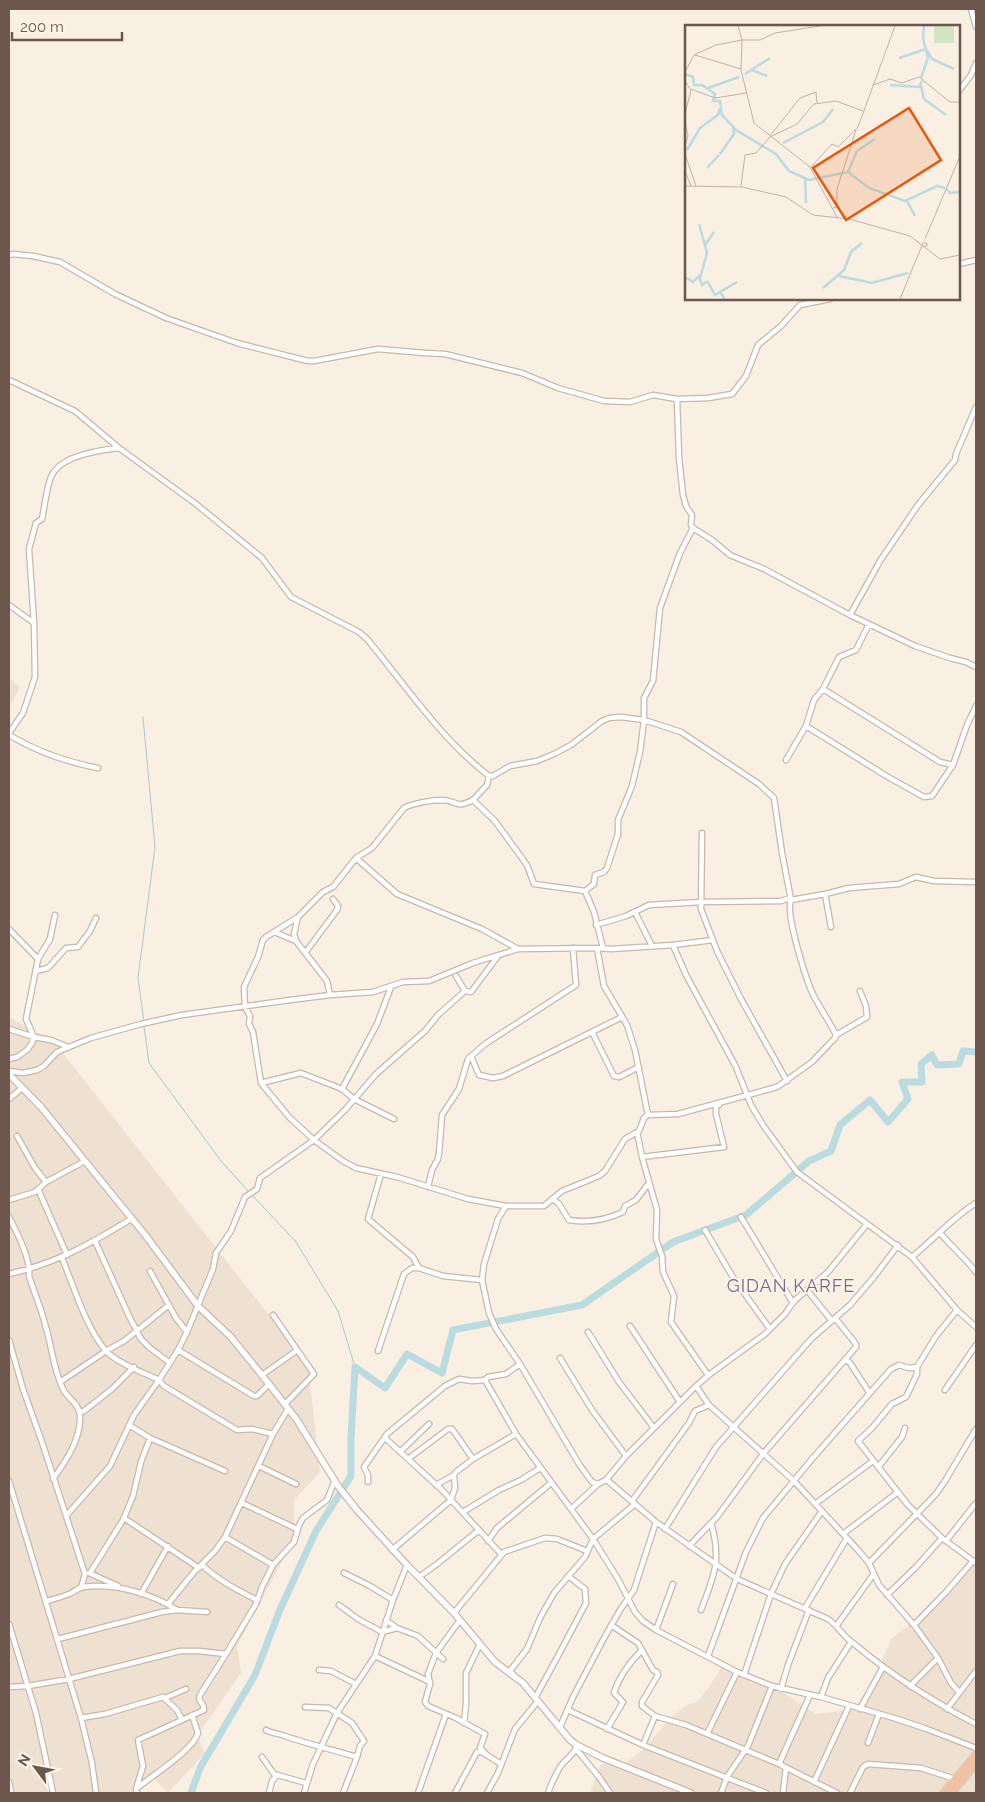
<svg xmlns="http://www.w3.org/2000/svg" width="985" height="1802" font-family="Raleway,sans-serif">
  <rect width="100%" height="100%" fill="#f9efe3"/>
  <path fill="#efe1d2" d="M9,678L20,687L9,709Z
    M9,1017L55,1043L308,1365L320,1472L294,1500V1539L237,1646L241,1673L197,1736L205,1753L168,1793L152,1777L139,1793H9Z
    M976,1560V1793H590L601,1764L627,1762L645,1748L671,1717L687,1705L697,1702L712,1683L724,1663L752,1679L780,1691L816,1714L853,1709L871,1687L891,1639L934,1605Z"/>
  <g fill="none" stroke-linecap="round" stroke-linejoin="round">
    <path stroke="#a2cad0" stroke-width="1" d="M143,717L155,847L138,978L144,1022
      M144,1026L149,1063L221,1161L249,1192
      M252,1195L296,1242L338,1311L355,1367"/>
    <path stroke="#badbdf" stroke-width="7" d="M191,1793L200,1768L255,1675L279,1612L316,1531L351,1476V1438L355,1367L385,1388L407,1354L442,1373L453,1330L582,1305L673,1242L746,1215L809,1161L831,1151L840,1125L870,1100L888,1122L908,1099L902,1082H922L921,1064L932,1055L937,1065L959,1064L963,1051L976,1052"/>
    <defs>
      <path id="minor" d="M971,9L976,27
        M959,91L971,75L976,63
        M9,255L13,254L33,256L60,262L115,294L166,318L237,343L308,361H314L378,349L425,353L445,354L522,373L558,388L604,401L630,402L653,395L677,399L708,398L732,394L746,376L758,345L781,326L800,305L830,299
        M959,264L976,260
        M9,380L75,411L119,448L196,504L262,558L291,597L359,632L367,639C406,686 440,738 489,776H493L510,766L537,761L554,754L571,745L602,721L609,718L621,717L644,720L681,732L759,784L774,798L782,853L791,900
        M677,399L679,458L683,495L686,506L692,515L691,525L693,528L712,540L730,555L764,569L850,615L915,646L950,658L966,662L976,667
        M9,605L34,623
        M850,615L880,561L918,505L955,460L956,454L976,407
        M823,689L940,762L953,765
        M806,726L888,777L924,797L932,796L953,765L967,725L976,706
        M9,733L23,713L35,677L34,623L29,549L36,523L42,519C45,505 46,490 51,477C59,456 100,450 119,448
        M9,735C36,751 66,762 98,768
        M786,760L806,726L814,700L823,689L839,657L856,650L869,624
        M489,776L487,785L473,800L495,821L527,865L534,884L585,891L594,912L603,948
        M473,800C455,809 458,801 443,800C431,800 414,803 404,808L372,848L356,858L333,887L323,892L298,917L266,937L263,940L258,957L244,987L245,1007L250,1016L249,1024L253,1032L261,1083L289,1117L314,1140L343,1161L356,1168L397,1177L468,1199L506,1206
        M702,833L701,909L717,951L741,999L787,1081
        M356,858L397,894L482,929L518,949
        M976,882L934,881L916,877L899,884L849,888L825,894L791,900C785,913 805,975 811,990C818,1006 829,1020 836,1035L835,1038L812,1062L777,1087L678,1114L648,1115L644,1118L639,1131L625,1139L605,1171L599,1176L562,1191L544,1206H506L498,1219L484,1264L482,1280L489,1313L496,1329L520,1364L579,1464L592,1482L598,1484L606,1480L608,1481L656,1522L737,1579L828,1619C838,1626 843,1636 853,1643C891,1675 932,1701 976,1724
        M585,891L594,884L595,875L604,872L607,868L618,834V820L632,786L640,752L644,720V698L653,681L660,608L680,553L693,528
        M825,894L831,927
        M635,912L652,946
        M298,917L294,934L296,941L327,981L330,995
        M596,925L626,916L649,905L701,902L781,901L790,898
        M9,929L38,959L26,1019L34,1037L32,1043L27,1050L17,1057L9,1059
        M274,932L296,941
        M673,945L686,975L736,1067L751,1105L763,1125L797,1172L912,1257L957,1310L976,1327
        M597,948L604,986L627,1025L635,1050L648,1115
        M305,953L337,910L338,906L333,899
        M38,959L50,939L55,915
        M36,971L48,968L66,948L78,947L90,931L96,918
        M456,976L465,991
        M9,1029L34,1037L51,1040L68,1047
        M592,1032L614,1076L619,1077L639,1067
        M836,1035L867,1017L866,1006L860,991
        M471,1056L479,1075L493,1078L503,1076L622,1017
        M9,1071L23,1073L37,1070L44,1066L57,1052L91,1038L141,1024L182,1015L290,1000L330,995L373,992L403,982L429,981L473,963L518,949L597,948L611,949L673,945L713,940
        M261,1083L301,1073L342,1089L354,1099L394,1119
        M342,1089L377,1024L391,987
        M9,1099L22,1088
        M637,1132L642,1157L657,1210L656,1239L662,1256L663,1272L674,1296L671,1322L708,1375
        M17,1136L35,1168L46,1182
        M642,1157L724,1147L716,1114V1105H719
        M381,1174L368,1219L413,1257L419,1268L443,1276L482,1280
        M428,1187L432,1170L438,1159L439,1153L442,1115L459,1089L468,1059L485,1044L576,985L573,948
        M38,1189L67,1255
        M553,1199L559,1204L569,1220C587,1223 606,1220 623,1212L625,1206L636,1200L649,1183
        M9,1200L35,1192L46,1182L85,1161
        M9,1217C17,1233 31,1259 29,1276C34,1292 41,1308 45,1324C52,1346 53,1370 64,1391C69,1399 80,1405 80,1416C81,1439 66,1461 53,1479
        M741,1217L793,1303
        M705,1230L734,1279L770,1329
        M940,1233C952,1247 965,1258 976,1272
        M95,1241L129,1316L141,1339L150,1348L170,1363
        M912,1257C934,1239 952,1218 976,1203
        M62,1258C74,1287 85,1325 105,1350C115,1362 144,1373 159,1380L164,1386L237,1430L252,1429L273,1434
        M150,1271L176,1318L187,1332
        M9,1274C57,1263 90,1244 131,1219
        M807,1290L832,1321
        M273,1315L314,1374L285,1404
        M630,1326L680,1402
        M588,1332L619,1382L654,1428
        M9,1340L23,1389L43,1445L85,1574L81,1588
        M178,1350L254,1396H257L269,1384
        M378,1351L404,1274L412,1268H419
        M560,1358L592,1410L626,1456
        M845,1359L850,1363L869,1392
        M917,1367V1374L906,1397L892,1404L872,1428L858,1441L908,1505L942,1538L976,1563
        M262,1375L296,1351
        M485,1380L516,1434L593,1539L618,1579L635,1612L643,1621L656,1630L737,1672L772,1686L821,1697L894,1718L924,1728L976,1748
        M60,1382L106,1351L124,1341L169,1305
        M696,1386L709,1405L794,1481L858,1550L869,1563L879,1585L914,1625L938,1658L951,1683L959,1692
        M945,1390L976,1345
        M80,1412L84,1411L112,1389L134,1367
        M129,1425L150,1438L225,1471
        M385,1438L441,1489L501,1554
        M400,1452L429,1424
        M408,1459L448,1429H452L455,1433L473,1459
        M259,1466L296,1484
        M879,1466L902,1437L905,1428
        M606,1480L626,1456L696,1386L710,1374L765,1334L785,1314L795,1300L828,1272L867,1224
        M9,1481L81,1718L92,1763L96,1793
        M368,1482V1475L364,1467L387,1434L445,1386L459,1379L472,1381L485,1380L488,1377L506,1374L520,1364
        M436,1485L454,1475
        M632,1501L689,1423L695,1411L709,1405
        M242,1503L297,1529
        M815,1504L873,1461
        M571,1509L598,1484
        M463,1512L499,1490L521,1480L540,1468
        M66,1516L110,1466L134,1415L159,1380L178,1350L187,1332L213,1269L216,1253L231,1231L245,1197L257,1189L260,1178L314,1140L345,1110L376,1074L425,1031L438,1015L465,991L471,992L498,956
        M124,1518L199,1568
        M665,1529L716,1447L812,1338L850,1305L874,1277L898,1245
        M843,1534L898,1492
        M225,1537L273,1565
        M488,1541L497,1528L551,1483
        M946,1541L976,1503
        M689,1546L717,1517L763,1454L856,1347V1344L835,1318
        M392,1550L451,1500L455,1488L454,1475L456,1472L473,1459L516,1434
        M869,1563L936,1494L945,1481L976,1429
        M202,1565C218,1580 237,1590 257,1600
        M89,1573L118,1586
        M90,1573L123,1520L133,1496L141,1462L150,1438
        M344,1573L370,1586L393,1600
        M419,1577L437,1564L479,1530
        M141,1594L168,1546
        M887,1595L916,1567L942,1538
        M47,1601C54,1599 62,1597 69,1594C74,1592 78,1588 83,1587C114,1583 151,1593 177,1610
        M168,1604L194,1572L215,1551L225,1537L273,1434L288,1409
        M339,1605L358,1619L382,1632L397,1628
        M805,1608L847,1538
        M701,1610C714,1576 722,1560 711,1523
        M454,1613L504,1552L545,1538L557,1539L587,1551
        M386,1620L397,1628L418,1636L443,1659
        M460,1620L436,1653L428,1674L430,1684L425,1702L428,1706L456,1718L485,1734L480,1748L486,1754
        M9,1624L36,1713L53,1793
        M611,1625L638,1643L653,1670L657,1672L658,1675L642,1702V1706L655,1716L686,1725L779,1764L837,1793
        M837,1625L873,1575
        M914,1625L946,1592L973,1561
        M656,1630L673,1584
        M58,1639L162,1612L177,1610L207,1612
        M375,1656L430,1682
        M708,1656L746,1552L763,1518L812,1459L891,1369L899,1365L909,1368L917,1367L936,1336L957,1310
        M319,1670L331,1671L356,1684
        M513,1674L510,1671L527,1649L540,1618L554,1593L585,1557L593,1539L635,1504
        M744,1675L771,1594L785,1564L822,1511
        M910,1686L938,1658
        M9,1687L28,1686L69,1679L180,1651H199L226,1654
        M781,1689L788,1665L809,1610
        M821,1697L828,1678L851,1642
        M165,1698L186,1689
        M535,1698L558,1656L586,1603L585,1589L568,1576
        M305,1707L329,1708L352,1723L364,1741L360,1746L357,1757
        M860,1709L883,1667
        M947,1709L976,1671
        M568,1710L643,1745L766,1793
        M81,1718L105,1714L163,1697L177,1710L182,1720
        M464,1723L466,1704V1673L480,1644
        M560,1727L573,1697L603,1640L620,1610L634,1590L656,1522
        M607,1729L623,1702L614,1693C619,1676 630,1662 642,1650
        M266,1730C272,1734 278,1733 285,1736C308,1744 333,1750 357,1757L343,1793
        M707,1734L737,1672
        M868,1743L879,1714
        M643,1745L655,1716
        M576,1749L599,1777L610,1793
        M262,1757L274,1774L306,1783
        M779,1764L810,1695
        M9,1782L11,1793
        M814,1782L849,1706
        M137,1788C152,1776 193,1750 198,1733L192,1715
        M137,1793L136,1789L143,1766L138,1740L204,1710L203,1705L199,1699L200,1695L226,1654L256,1604L262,1587L273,1565L294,1542L299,1525L303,1518L327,1500L335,1480
        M269,1793L272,1781L277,1775
        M304,1793L313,1764L337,1713L375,1656L393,1600L407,1565
        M418,1793L446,1714
        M455,1793L477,1752H482L501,1764
        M487,1793L498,1773L515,1729L538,1701
        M548,1793C551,1784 555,1776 560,1767C565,1759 575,1755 577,1745
        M721,1793L727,1777L748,1746L772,1686
        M783,1793L786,1768
        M850,1793L863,1767L868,1764L921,1768L955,1779"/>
      <path id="tertiary" d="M9,1074L41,1107L146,1236L198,1306L231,1337L269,1384L297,1420L338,1486L357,1510L407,1565L454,1613L495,1662L523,1683L570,1740L577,1745L603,1758L691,1793"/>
      <path id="trunk" d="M944,1793L976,1755
        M951,1793L976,1763"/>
    </defs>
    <use href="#minor" stroke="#c8b7ab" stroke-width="7"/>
    <use href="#tertiary" stroke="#c8b7ab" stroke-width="8"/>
    <use href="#trunk" stroke="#d6d0cd" stroke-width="10"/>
    <use href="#minor" stroke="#fff" stroke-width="4.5"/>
    <use href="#tertiary" stroke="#fff" stroke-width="5.5"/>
    <use href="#trunk" stroke="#eec2a2" stroke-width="8"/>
  </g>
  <g text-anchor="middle" stroke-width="4" stroke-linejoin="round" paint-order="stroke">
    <g font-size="18" letter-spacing="1" fill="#7b658a" stroke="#fcf4e8">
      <text x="791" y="1292">GIDAN KARFE</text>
    </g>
  </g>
  <g transform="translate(685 25)">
    <rect width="275" height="275" fill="#f9efe3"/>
    <path d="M249,1H269V18H249Z" fill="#d1e4c3"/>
    <path fill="none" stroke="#badbdf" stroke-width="2.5" d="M214,33L241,24L247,34L269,44M67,45L82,51M0,49L8,52L9,60H17L30,69L28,76H35L37,90L51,105L91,129L104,146L124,155L163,147L184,163L220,176L252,161L260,163M60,49L85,33M236,53L243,33L238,13L239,1M205,60L234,62L237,56M236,60L239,74L261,90M23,63L54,52M98,118L138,97L148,84M2,125L15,103L33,90L35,83M35,129L49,109L48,101M22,143L34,130M163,147L172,126L190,114M120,152L121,178M262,164L264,168L275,167M222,176L230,191M14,199L22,228L15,253M20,220L29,207M154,251L187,258L223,248M0,252L8,257L14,251L17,260L23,256M23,257L30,270L35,267L40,274M138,263L159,245L166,227L177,218M35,267L52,257"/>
    <path fill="none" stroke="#c1b2a7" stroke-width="1" d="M53,1L57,15L56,45L69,98L125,142L152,192M57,15H75L90,8L135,1M10,30L56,44M0,47L9,30L31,20L57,15M0,56L6,65L0,89M188,60L205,54L217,58L234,52L265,77H275M6,64L30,73L61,68M0,97L3,111L0,121M85,111L115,73L131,67L132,78M85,112L112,99L129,79L151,76L178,86M0,129L11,161M126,142L147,119L153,122L173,102L210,1M0,146L6,161M0,161L57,162L101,172L128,190L164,194L225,211L255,234L275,230M56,161L60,130L71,128L85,112M148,183L152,182V164L171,105M240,214L275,131M215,274L238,218H242V221H239"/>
    <path fill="#e8590c" fill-opacity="0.15" stroke="#e8590c" stroke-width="2.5" d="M224,83L256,135L161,195L128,143Z"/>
    <rect width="275" height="275" fill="none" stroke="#6d574c" stroke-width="2.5"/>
  </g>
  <rect width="985" height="1802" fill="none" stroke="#6d574c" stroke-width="20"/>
  <g transform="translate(35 1767) rotate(302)" stroke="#fcf4e8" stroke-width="4" paint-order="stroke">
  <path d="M0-4L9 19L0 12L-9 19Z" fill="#6d574c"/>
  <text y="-8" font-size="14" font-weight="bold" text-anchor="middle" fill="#6d574c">N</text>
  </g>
  <path d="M12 32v8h110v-8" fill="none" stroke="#6d574c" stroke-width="2.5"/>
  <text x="20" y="32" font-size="15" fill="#6d574c" stroke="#fcf4e8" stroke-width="4" paint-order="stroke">200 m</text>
</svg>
